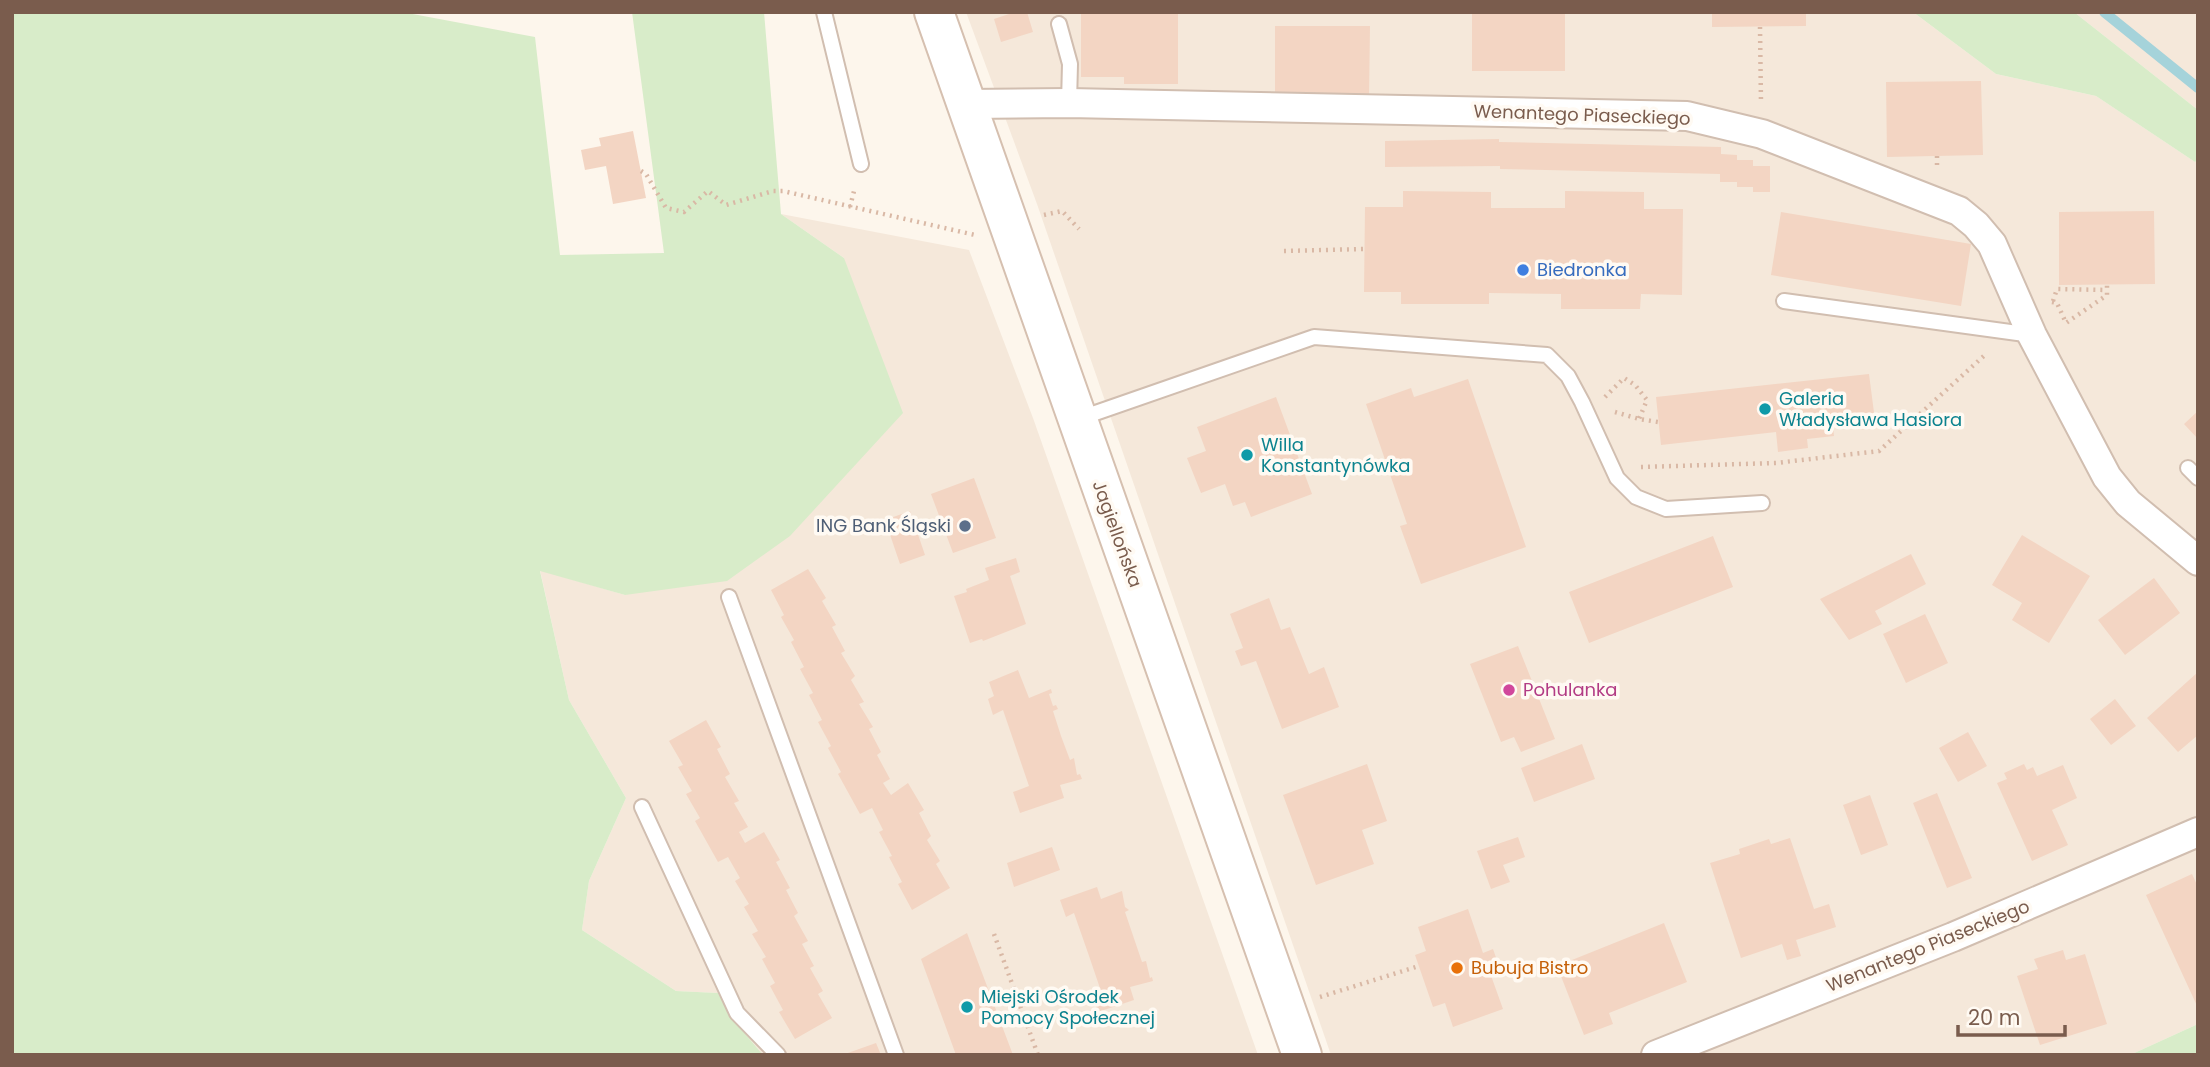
<svg xmlns="http://www.w3.org/2000/svg" width="2210" height="1067" font-family="Poppins,sans-serif">
  <rect width="100%" height="100%" fill="#fdf6ec"/>
  <path fill="#f5e8da" d="M966,12H1913L1996,74L2096,96L2195,162L2198,160V1024L2130,1055H1331L1037,204Z
    M2074,12H2198V110Z
    M781,214L969,250L1033,418L1258,1055H763L731,1017L718,993L676,991L582,930L589,881L626,798L569,700L540,570L625,595L844,258Z"/>
  <path fill="#d8ecc9" d="M12,12H402L535,37L560,255L664,253L632,12H764L781,214L844,258L903,413L790,536L727,581L625,595L540,571L569,700L626,798L589,881L582,930L676,991L718,993L731,1017L763,1055H12Z
    M1913,12H2074L2198,110V160L2195,162L2096,96L1996,74Z
    M2198,1024V1055H2130Z"/>
  <g fill="none" stroke-linecap="round" stroke-linejoin="round">
    <path stroke="#a5d3da" stroke-width="10" d="M2104,12L2198,88"/>
  </g>
  <path fill="#f3d5c3" d="M1015,12H1027L1033,32L1001,42L994,19Z
    M1081,12H1178V84H1124V77H1081Z
    M1472,12H1565V71H1472Z
    M1712,12H1806V26L1712,27Z
    M1275,26H1370L1369,98H1275Z
    M1981,81L1983,155L1887,157L1886,82Z
    M633,131L646,198L613,204L606,166L585,170L581,150L601,146L599,138Z
    M1499,139V142L1721,147V154L1737,155V160H1753V166H1770V192H1753V187H1737V182H1720V174L1500,169V166L1385,167V141Z
    M1403,191L1491,192V208H1565V191L1644,192V209H1683L1682,295L1641,294L1640,309H1561V294L1489,293V304H1401V292H1364L1365,207H1403Z
    M2154,211L2155,284L2059,285V212Z
    M1781,212L1971,244L1961,306L1771,275Z
    M1869,374L1876,428L1858,430V424L1833,427L1834,436L1807,439L1808,448L1778,452L1776,432L1661,445L1656,397Z
    M1468,379L1526,547L1421,584L1400,526L1407,524L1366,404L1411,388L1414,397Z
    M1276,397L1312,494L1251,517L1245,502L1233,506L1225,484L1201,493L1187,458L1206,451L1197,427Z
    M2198,411V439L2184,424Z
    M974,478L996,538L953,553L931,494Z
    M910,511L925,555L900,564L885,520Z
    M2022,535L2090,576L2049,643L2012,620L2022,603L1992,585Z
    M1713,536L1733,587L1589,643L1569,592Z
    M1911,554L1926,584L1875,611L1882,624L1849,640L1820,599Z
    M1016,558L1020,572L1010,576L1026,624L983,641L982,639L970,643L954,596L967,592L966,589L989,580L985,568Z
    M808,569L826,598L822,601L836,625L832,627L845,651L841,653L855,676L851,680L864,702L859,704L873,727L869,729L881,752L877,755L890,779L883,783L891,795L908,783L924,810L919,813L931,836L927,840L940,861L936,864L950,888L912,910L898,884L902,882L889,857L892,856L879,832L883,830L872,808L860,814L838,774L841,772L828,748L831,746L818,722L822,720L809,695L813,693L800,669L804,667L791,642L794,640L781,617L784,615L771,590Z
    M2154,578L2180,613L2125,655L2098,620Z
    M1269,598L1281,630L1290,627L1309,674L1324,667L1339,707L1282,729L1256,661L1241,666L1235,651L1243,648L1230,614Z
    M1925,614L1948,663L1906,683L1883,634Z
    M1518,646L1555,739L1521,752L1514,737L1501,742L1470,664Z
    M1018,670L1029,698L1051,689L1052,693L1049,694L1053,706L1056,705L1058,709L1053,711L1061,736L1070,760L1074,758L1077,775L1080,774L1082,779L1060,785L1064,798L1020,813L1013,792L1029,786L1003,710L993,715L988,699L994,696L989,682Z
    M2198,672V735L2178,752L2147,718Z
    M2115,699L2136,726L2111,745L2090,719Z
    M706,720L721,747L717,749L730,774L725,777L739,801L734,803L748,827L739,832L745,843L764,832L780,860L776,862L790,888L786,890L798,913L794,916L808,941L802,944L814,966L810,968L823,991L818,994L832,1018L795,1039L779,1012L783,1010L770,986L775,983L762,959L766,957L752,934L758,931L744,907L749,904L735,881L740,878L728,857L718,862L695,821L700,818L686,794L692,791L678,767L683,765L669,741Z
    M1968,732L1987,766L1958,782L1939,748Z
    M1582,744L1595,779L1534,802L1521,768Z
    M1367,764L1387,821L1362,830L1374,864L1316,885L1283,795Z
    M2024,764L2027,770L2033,767L2037,776L2063,765L2077,798L2052,810L2068,845L2032,861L1997,783L2007,779L2004,773Z
    M1937,793L1972,878L1947,888L1913,803Z
    M1870,795L1888,845L1861,855L1843,805Z
    M1518,837L1525,857L1503,865L1510,882L1491,889L1477,851Z
    M1790,838L1814,909L1829,904L1836,927L1796,940L1801,956L1787,960L1782,944L1741,958L1710,863L1740,854L1739,849L1769,839L1771,844Z
    M1052,847L1060,870L1014,887L1007,863Z
    M2192,874L2198,887V1008L2146,895Z
    M1097,887L1101,899L1122,891L1125,907L1129,910L1125,912L1142,962L1146,961L1150,978L1152,977L1153,981L1130,987L1134,1000L1098,1012L1092,996L1102,994L1088,953L1074,913L1066,917L1060,900Z
    M1468,909L1483,953L1493,949L1499,966L1489,970L1503,1009L1453,1027L1445,1003L1433,1007L1415,955L1426,951L1418,927Z
    M1664,923L1687,982L1609,1013L1613,1024L1584,1035L1557,966Z
    M967,933L1013,1055H956L921,959Z
    M2063,950L2066,960L2085,954L2107,1024L2040,1045L2017,976L2038,969L2034,959Z
    M876,1043L881,1055H845V1054Z"/>
  <g fill="none" stroke-linecap="round" stroke-linejoin="round">
    <defs>
      <path id="lane" d="M824,12L861,164
        M1059,24L1070,64L1069,103
        M1784,301L2032,335
        M1078,419L1314,337L1547,355L1568,376L1582,402L1617,478L1636,497L1666,509L1762,503
        M2188,468L2198,478
        M729,597L896,1055
        M642,807L737,1013L778,1055"/>
      <path id="street" d="M968,104L1069,103L1687,116L1762,134L1959,211L1976,225L1992,244L2032,335L2107,477L2128,503L2198,561
        M1656,1055L1953,937L2198,832"/>
      <path id="secondary" d="M934,12L1302,1055"/>
    </defs>
    <use href="#lane" stroke="#d1beb0" stroke-width="18"/>
    <use href="#street" stroke="#d1beb0" stroke-width="32"/>
    <use href="#secondary" stroke="#d6c0b0" stroke-width="42"/>
    <path stroke="#d9b8a5" stroke-width="4.5" stroke-dasharray="2 5" stroke-linecap="butt" d="M1760,27L1761,103
      M1937,156V167
      M641,171L646,174L666,208L684,212L708,191L726,205L773,191H783L975,235
      M850,207L855,187
      M1044,215L1062,211L1079,229
      M1284,251L1364,249
      M2053,301L2057,289L2107,290
      M2052,302L2057,303L2066,323L2107,295V285
      M1605,397L1624,378L1635,385L1647,400L1639,419
      M1615,412L1639,419L1658,422
      M1641,467L1776,463L1879,451L1986,354
      M994,934L1038,1055
      M1320,997L1419,966"/>
    <use href="#lane" stroke="#fff" stroke-width="14"/>
    <use href="#street" stroke="#fff" stroke-width="28"/>
    <use href="#secondary" stroke="#fff" stroke-width="38"/>
  </g>
  <circle fill="#3f7fe0" stroke="#fffaf3" stroke-width="2.5" cx="1523" cy="270" r="7"/>
  <g fill="#0f9aa8" stroke="#fffaf3" stroke-width="2.5">
    <circle cx="1765" cy="409" r="7"/>
    <circle cx="1247" cy="455" r="7"/>
    <circle cx="967" cy="1007" r="7"/>
  </g>
  <circle fill="#5c6f8a" stroke="#fffaf3" stroke-width="2.5" cx="965" cy="526" r="7"/>
  <circle fill="#d1479c" stroke="#fffaf3" stroke-width="2.5" cx="1509" cy="690" r="7"/>
  <circle fill="#e8710a" stroke="#fffaf3" stroke-width="2.5" cx="1457" cy="968" r="7"/>
  <g text-anchor="middle" stroke-width="7" stroke-linejoin="round" paint-order="stroke">
    <g font-size="18" fill="#7a5c4d" stroke="#fffaf3">
      <text transform="translate(1582 115) rotate(2)" y="6">Wenantego Piaseckiego</text>
      <text transform="translate(1117 534) rotate(70)" y="6">Jagiellońska</text>
      <text transform="translate(1928 946) rotate(-22)" y="6">Wenantego Piaseckiego</text>
    </g>
    <g font-size="18" fill="#366cbe" stroke="#fffaf3" text-anchor="start">
      <text x="1537" y="276">Biedronka</text>
    </g>
    <g font-size="18" fill="#0d838f" stroke="#fffaf3" text-anchor="start">
      <text x="1779" y="405">Galeria<tspan x="1779" dy="21">Władysława Hasiora</tspan></text>
      <text x="1261" y="451">Willa<tspan x="1261" dy="21">Konstantynówka</tspan></text>
      <text x="981" y="1003">Miejski Ośrodek<tspan x="981" dy="21">Pomocy Społecznej</tspan></text>
    </g>
    <g font-size="18" fill="#4e5e75" stroke="#fffaf3" text-anchor="end">
      <text x="951" y="532">ING Bank Śląski</text>
    </g>
    <g font-size="18" fill="#b23c85" stroke="#fffaf3" text-anchor="start">
      <text x="1523" y="696">Pohulanka</text>
    </g>
    <g font-size="18" fill="#c56008" stroke="#fffaf3" text-anchor="start">
      <text x="1471" y="974">Bubuja Bistro</text>
    </g>
  </g>
  <rect width="2210" height="1067" fill="none" stroke="#7a5c4d" stroke-width="28"/>
  <path d="M1958 1025v10h107v-10" fill="none" stroke="#7a5c4d" stroke-width="3.5"/>
  <text x="1968" y="1025" font-size="21" fill="#7a5c4d" stroke="#fffaf3" stroke-width="5" paint-order="stroke">20 m</text>
</svg>
